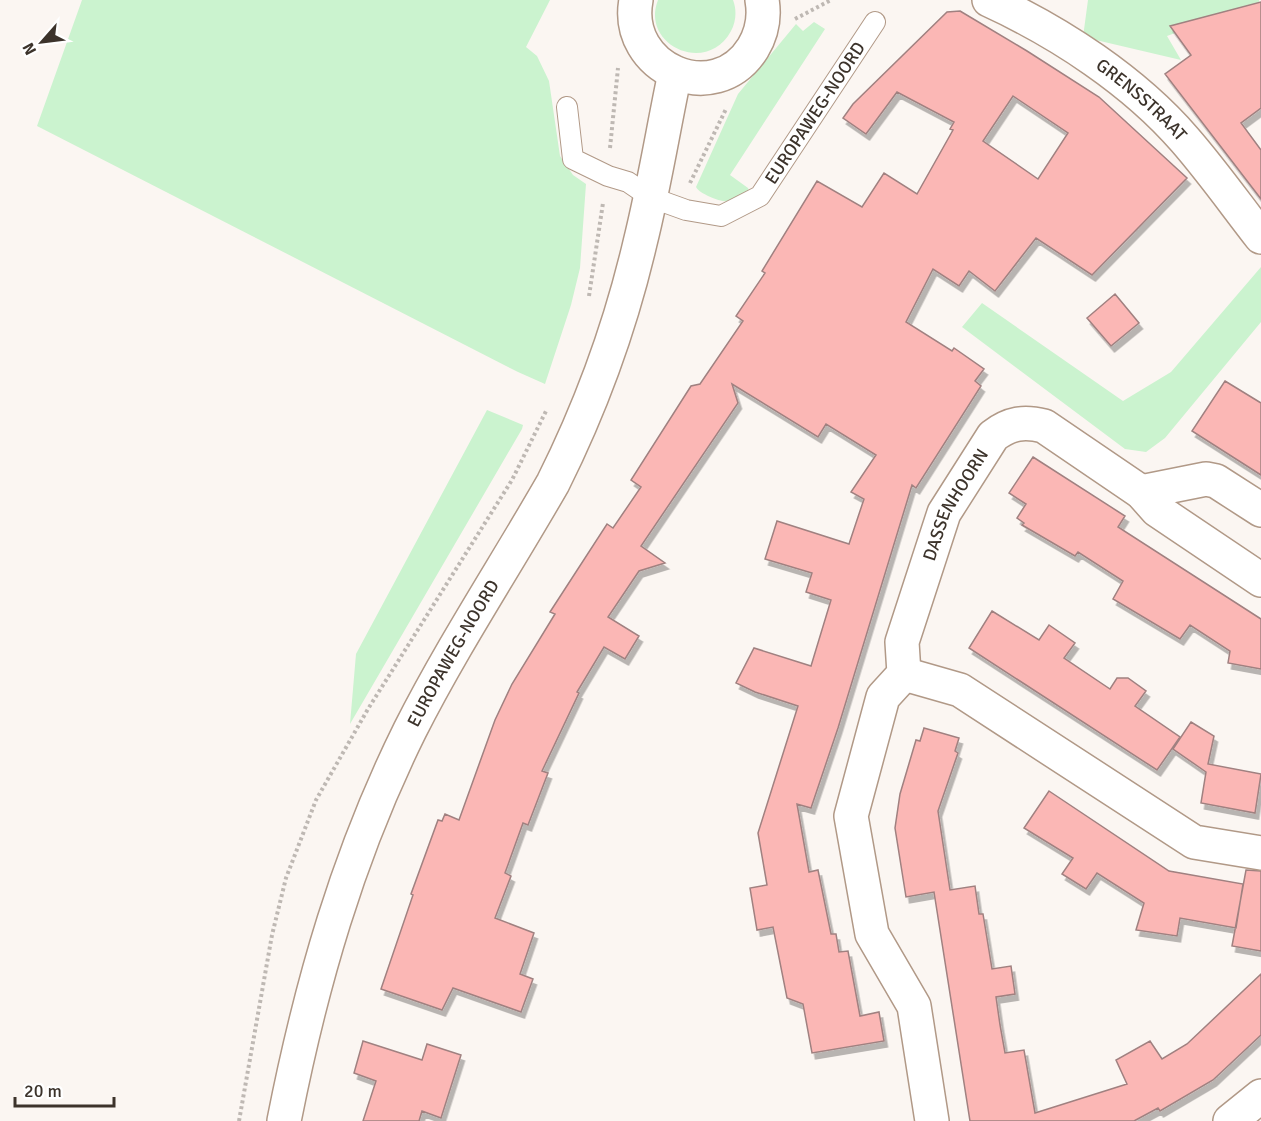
<svg xmlns="http://www.w3.org/2000/svg" width="1261" height="1121" font-family="Signika,sans-serif">
  <defs>
    <filter id="shadow"><feDropShadow dx="3.5" dy="6" stdDeviation="0" flood-color="#0004"/></filter>
  </defs>
  <rect width="100%" height="100%" fill="#fbf6f2"/>
  <path fill="#cbf3cf" d="M82,0H550L526,47L537,56L549,81L560,156L573,175L586,184L580,268L571,305L545,384L518,372L37,126Z
    M658,0H733C737,10 736,22 731,31C707,76 640,45 658,0Z
    M1088,0H1259V2L1167,36L1181,60L1083,37Z
    M814,22L825,29L730,175L748,188L749,191C735,204 725,204 708,196C703,193 699,192 696,187L738,94L796,24L803,31Z
    M1261,267V322L1165,438L1146,452L1125,449L962,327L982,303L1123,401L1171,372Z
    M487,410L523,425L522,429L350,724L356,654Z"/>
  <path fill="#fbb7b5" stroke="#a08180" stroke-width="1.5" fill-rule="evenodd" filter="url(#shadow)" d="M1261,2V108L1241,123L1261,150V199L1165,74L1191,55L1170,26Z
    M960,11L1027,51L1099,97L1187,178L1092,275L1036,238L995,291L969,271L959,286L933,269L906,322L952,351L954,348L984,369L975,381L981,386L916,488L912,485L838,728L811,808L797,804L809,872L818,870L831,934H836L839,952L848,951L860,1016L879,1012L884,1041L812,1053L803,1004L787,998L773,927L757,930L750,888L767,885L758,833L798,706L755,692L736,683L754,648L811,666L831,600L806,592L812,573L765,559L777,521L849,544L864,499L851,492L876,455L826,424L818,437L732,384L738,403L641,546L665,563L639,571L608,617L639,636L625,659L604,647L577,692L579,693L542,771L548,773L528,825L523,823L505,873L511,876L495,918L534,933L520,974L533,979L521,1012L453,988L442,1010L381,989L413,895L411,894L438,820L442,821L445,814L459,820L495,720L512,684L555,614L550,612L607,524L613,528L641,487L631,480L691,386L700,384L743,321L736,316L765,273L762,271L817,181L862,207L884,173L917,194L953,130L950,129L954,122L897,92L866,134L843,118L853,104L947,12ZM1013,96L1068,133L1038,179L983,141Z
    M1115,294L1139,323L1111,346L1087,318Z
    M1225,381L1261,403V475L1192,431Z
    M1033,457L1125,516L1118,527L1261,619V669L1228,663L1230,651L1190,625L1180,639L1113,599L1123,581L1078,552L1075,556L1022,525L1024,523L1017,518L1026,504L1009,493Z
    M992,611L1039,640L1049,625L1075,643L1064,658L1110,689L1117,678H1128L1146,691L1135,706L1180,737L1157,770L969,648Z
    M1191,722L1214,736L1208,764L1261,774L1255,813L1201,803L1206,772L1173,749Z
    M924,728L959,738L955,751L958,753L938,811L950,890L975,886L979,914H983L992,969L1011,966L1015,994L996,997L1000,1025L1005,1053L1024,1050L1035,1113L1127,1084L1116,1060L1150,1041L1162,1059L1187,1044L1261,974V1035L1213,1080L1160,1111L1158,1108L1134,1121H970L934,892L906,897L895,828L900,794L916,740L920,741Z
    M1049,791L1169,871L1243,884L1236,928L1180,918L1177,936L1136,930L1144,903L1097,873L1086,889L1062,874L1073,858L1024,828Z
    M1246,870L1261,871V951L1232,946Z
    M363,1041L422,1060L427,1044L461,1055L441,1118L422,1111L419,1121H363L376,1081L354,1073Z"/>
  <g fill="none" stroke-linecap="round" stroke-linejoin="round">
    <defs>
      <g id="service">
        <path id="s1" d="M567,107L573,159L608,176L628,182L650,197L686,210L721,216L760,196L875,22"/>
      </g>
      <g id="minor">
        <path d="M1141,492L1206,479L1216,481L1261,510"/>
        <path d="M904,674L960,690L1194,842L1261,853"/>
        <path id="s2" d="M932,1121L914,1006L872,934L851,816L883,697L904,674L902,642L944,513L993,436C1010,423 1024,421 1044,426L1141,492L1157,510L1261,580"/>
        <path d="M1230,1121L1261,1096"/>
      </g>
      <g id="tertiary">
        <path id="s3" d="M284,1121C311,984 348,855 410,730C453,645 506,565 553,483C590,409 621,324 640,243C654,187 663,130 675,73"/>
      </g>
      <g id="secondary">
        <path d="M636,0C623,69 715,109 753,48C762,33 765,17 762,0"/>
        <path id="s4" d="M989,0C1059,32 1134,81 1185,140C1212,171 1236,205 1261,237"/>
      </g>
    </defs>
    <use href="#service" stroke="#b19987" stroke-width="22"/>
    <use href="#minor" stroke="#b19987" stroke-width="36"/>
    <use href="#tertiary" stroke="#b19987" stroke-width="36"/>
    <use href="#secondary" stroke="#b19987" stroke-width="36"/>
    <path stroke="#beb8b3" stroke-width="4" stroke-dasharray="3 3" stroke-linecap="butt" d="M795,19L831,0
      M610,148L618,68
      M690,183L726,109
      M589,296L603,203
      M239,1121L272,935L286,878L316,800L368,709L512,480L547,409"/>
    <use href="#service" stroke="#fff" stroke-width="20"/>
    <use href="#minor" stroke="#fff" stroke-width="33"/>
    <use href="#tertiary" stroke="#fff" stroke-width="33"/>
    <use href="#secondary" stroke="#fff" stroke-width="33"/>
  </g>
  <g text-anchor="middle" stroke-width="4.5" stroke-linejoin="round" paint-order="stroke">
    <g font-size="18" fill="#3c332b" stroke="#fff">
      <text dy="6" stroke="none"><textPath href="#s4" startOffset="183">GRENSSTRAAT</textPath></text>
      <text dy="6" stroke="none"><textPath href="#s1" startOffset="356">EUROPAWEG-NOORD</textPath></text>
      <text dy="6" stroke="none"><textPath href="#s2" startOffset="654">DASSENHOORN</textPath></text>
      <text dy="6" stroke="none"><textPath href="#s3" startOffset="500">EUROPAWEG-NOORD</textPath></text>
    </g>
  </g>
  <g transform="translate(42 42) rotate(242)" stroke="#ffffff" stroke-width="4.5" paint-order="stroke">
  <path d="M0-4.5L10 22L0 15L-10 22Z" fill="#3c332b"/>
  <text y="-9" font-size="16" font-weight="bold" text-anchor="middle" fill="#3c332b">N</text>
  </g>
  <path d="M15 1097v9h99v-9" fill="none" stroke="#3c332b" stroke-width="3"/>
  <text x="24" y="1097" font-size="18" fill="#3c332b" stroke="#ffffff" stroke-width="4.5" paint-order="stroke">20 m</text>
</svg>
